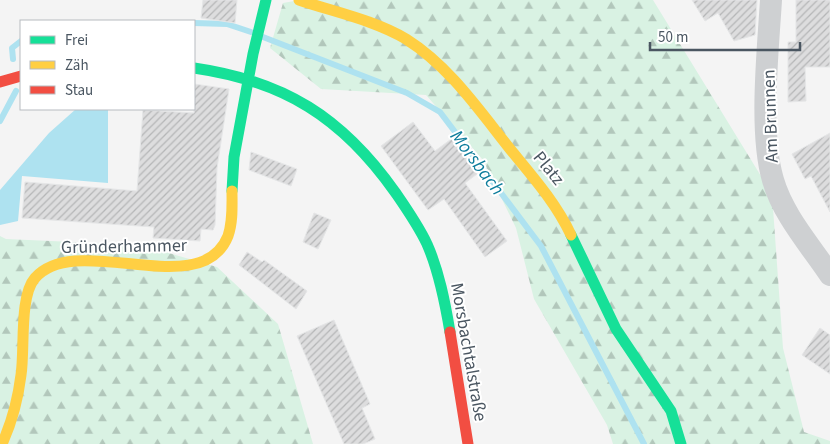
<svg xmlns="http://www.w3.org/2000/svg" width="830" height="444" font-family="'Source Sans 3',sans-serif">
  <defs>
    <pattern id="forest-firs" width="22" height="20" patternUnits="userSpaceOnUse" patternTransform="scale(1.25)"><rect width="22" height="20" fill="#d9f2e3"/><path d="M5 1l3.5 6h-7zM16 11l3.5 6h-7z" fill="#b2c7bb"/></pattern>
    <pattern id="building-hatch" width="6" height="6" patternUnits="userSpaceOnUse" patternTransform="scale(1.25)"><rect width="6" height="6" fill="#ddddde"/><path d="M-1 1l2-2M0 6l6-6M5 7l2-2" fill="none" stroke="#b5b6b7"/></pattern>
  </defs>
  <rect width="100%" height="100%" fill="#f4f4f4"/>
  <path fill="url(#forest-firs)" d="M300,0H653L772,194L783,348L804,432L830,441V444H613L607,425L534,299L516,228L483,160L426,95L321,89L270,48L283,3Z
    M0,236L6,239L141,245L217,267L278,324L313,444H0Z"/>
  <path fill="#aee2f0" d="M76,109H108V183L22,176L18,221L0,225V190L49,133Z"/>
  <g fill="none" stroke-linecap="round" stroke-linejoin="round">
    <path stroke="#aee2f0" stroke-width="6" d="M194,23L227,24L251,32
      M263,37L407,93L440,112L541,246L644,444
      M13,59L12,48L21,41
      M0,121L16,91"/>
  </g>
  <path fill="url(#building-hatch)" stroke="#e5e6e7" d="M203,0H237L235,23L201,18Z
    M692,0H757L755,35L734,41L718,13L705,21Z
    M796,0H830V67H805L806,101L788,102V42H796Z
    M194,84L229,89L217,168L215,225L213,230L201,229L200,241L153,238L154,227L22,218L25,182L137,191L143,110L194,113Z
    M413,122L435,151L454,137L477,174L465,183L507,241L485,257L444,199L428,210L381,146Z
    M830,133V212L811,176L805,179L792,154Z
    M251,152L297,169L291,186L249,170Z
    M314,213L331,220L318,249L303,242Z
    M247,252L262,262L264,260L307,291L296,309L239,265Z
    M334,320L370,404L362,408L375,439L363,444H344L297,336Z
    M820,328L830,335V374L802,355Z"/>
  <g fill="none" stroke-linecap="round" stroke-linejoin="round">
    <path stroke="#ced0d2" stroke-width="22" d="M771,0C768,50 759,133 773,180C783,215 810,245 830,275"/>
    <path stroke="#16e098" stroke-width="11" d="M194,68C284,81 342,117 395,192C406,208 418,225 427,244C439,271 445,302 450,332
      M232,191L234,157L253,54L266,0
      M571,235L616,329L671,411L681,444"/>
    <path stroke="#ffcf43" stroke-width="11" d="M299,0C334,12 374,20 406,39C449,66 479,110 510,149C533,177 556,203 571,235
      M2,444C12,422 18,399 21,375C25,350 19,296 35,278C77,230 201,304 228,236C233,222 232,206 232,191"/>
    <path stroke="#f24e42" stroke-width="11" d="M0,82L21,76
      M450,332L468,444"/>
  </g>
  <g text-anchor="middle" stroke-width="4" stroke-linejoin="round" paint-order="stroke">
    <g font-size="18" fill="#4a5661" stroke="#fff">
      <text transform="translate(770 116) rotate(-92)" y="6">Am Brunnen</text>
      <text transform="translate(549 168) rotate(51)" y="6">Platz</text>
      <text transform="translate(124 246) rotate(-1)" y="6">Gründerhammer</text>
      <text transform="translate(469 352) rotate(80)" y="6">Morsbachtalstraße</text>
    </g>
    <g font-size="19" font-style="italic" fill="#0c7c9b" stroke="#fff">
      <text transform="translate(478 162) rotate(53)" y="7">Morsbach</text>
    </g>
  </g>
  <rect x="20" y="20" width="175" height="90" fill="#ffffff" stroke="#b7bbc0"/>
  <rect x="30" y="36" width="25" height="8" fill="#16e098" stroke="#b7bbc0"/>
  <text x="65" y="45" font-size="15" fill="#4a5661">Frei</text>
  <rect x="30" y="61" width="25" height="8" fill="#ffcf43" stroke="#b7bbc0"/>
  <text x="65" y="70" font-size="15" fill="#4a5661">Zäh</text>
  <rect x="30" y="86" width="25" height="8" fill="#f24e42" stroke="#b7bbc0"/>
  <text x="65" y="95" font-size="15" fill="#4a5661">Stau</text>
  <path d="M650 42v8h150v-8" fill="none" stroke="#4a5661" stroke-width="2.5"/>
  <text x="658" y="42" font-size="15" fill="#4a5661" stroke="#ffffff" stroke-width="4" paint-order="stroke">50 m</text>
</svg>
